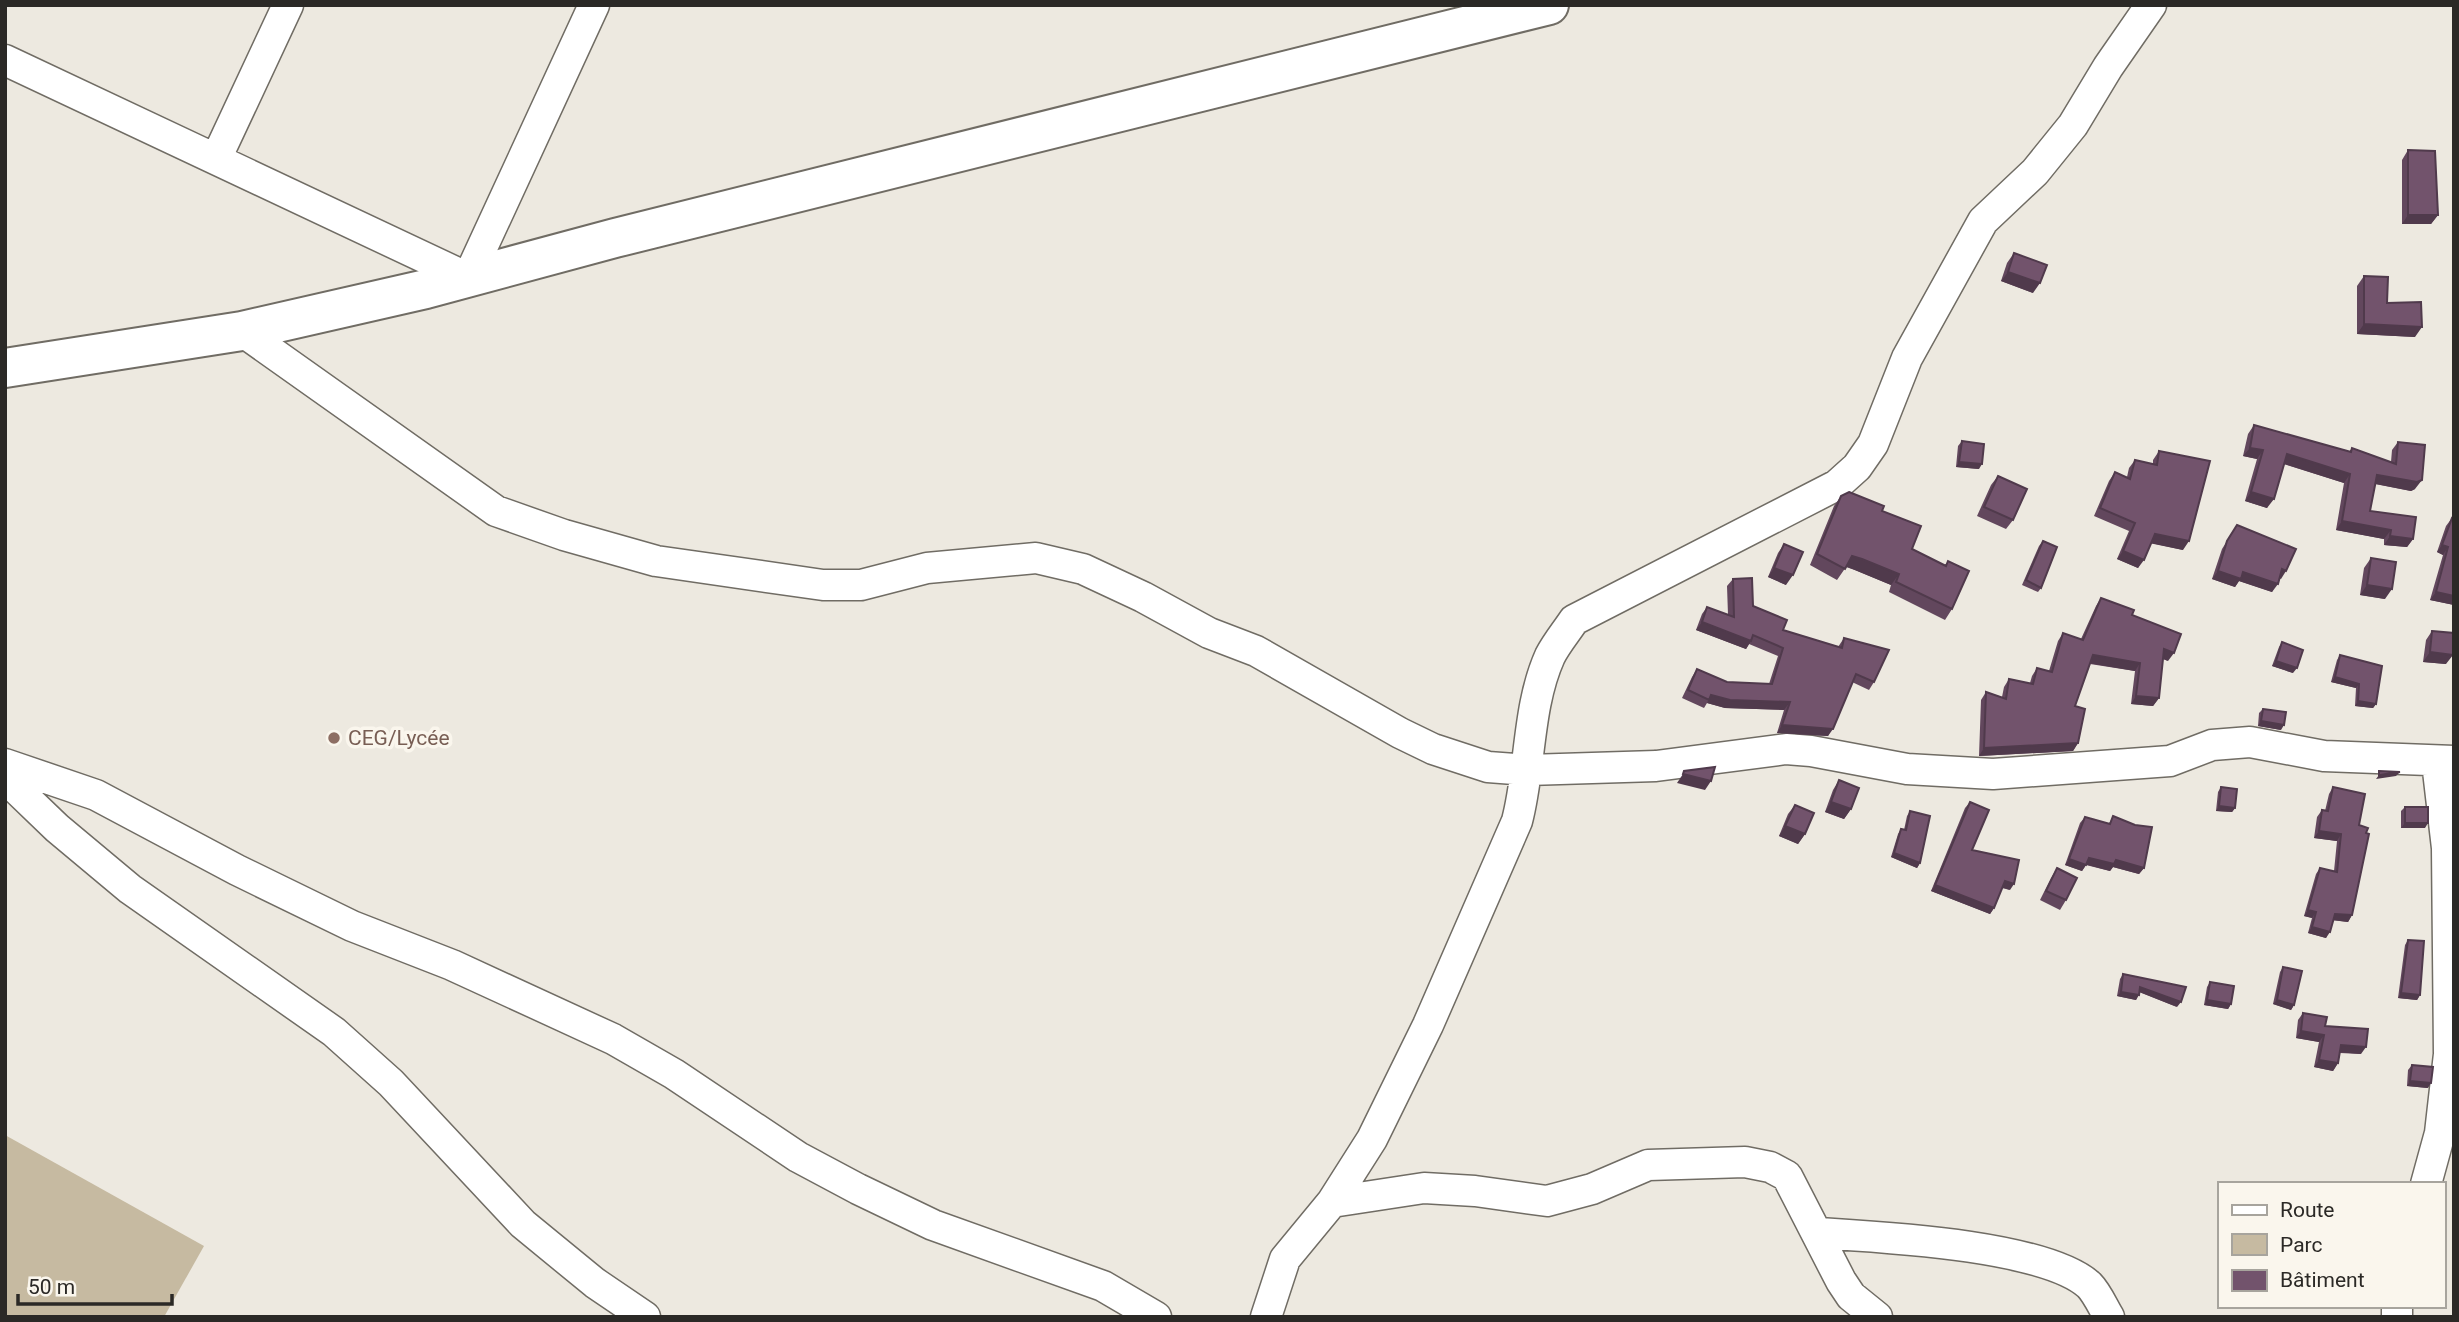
<svg xmlns="http://www.w3.org/2000/svg" width="2459" height="1322" font-family="Roboto,sans-serif">
  <rect width="100%" height="100%" fill="#ede9e0"/>
  <path fill="#c6baa1" d="M5,1135L204,1246L164,1317H5Z"/>
  <g fill="none" stroke-linecap="round" stroke-linejoin="round">
    <defs>
      <path id="minor" d="M5,60L468,278L594,5
        M216,159L288,5
        M242,331L496,511L564,535L656,561L823,585H861L927,568L1036,558L1083,569L1143,597L1209,633L1256,651L1400,733L1433,749L1488,767L1528,770L1656,766L1786,749L1811,751L1907,769L1993,774L2170,761L2212,745L2250,742L2324,756L2454,761
        M5,764L96,795L237,870L352,926L452,965L613,1039L674,1074L798,1157L858,1189L933,1225L1103,1286L1156,1317
        M5,778L57,828L130,889L334,1032L391,1083L523,1224L595,1283L645,1317
        M2426,1184L2440,1133L2449,1054L2447,848L2437,762
        M1332,1202L1424,1188L1475,1191L1547,1201L1592,1189L1648,1165L1745,1162L1770,1167L1787,1176L1841,1281L1851,1296L1877,1317
        M1819,1233C1881,1237 2044,1245 2089,1285C2097,1293 2103,1307 2109,1317
        M1266,1317L1285,1259L1332,1202L1372,1139L1428,1025L1517,821C1531,768 1527,707 1550,656C1556,644 1566,632 1574,620L1837,485L1857,467L1873,444L1907,358L1983,221L2035,172L2073,125L2108,67L2151,5
        M2397,1317V1306"/>
      <path id="major" d="M5,368L242,331L426,289L615,238L1549,5"/>
    </defs>
    <use href="#minor" stroke="#706c64" stroke-width="33"/>
    <use href="#major" stroke="#706c64" stroke-width="42"/>
    <use href="#minor" stroke="#fff" stroke-width="30"/>
    <use href="#major" stroke="#fff" stroke-width="38"/>
  </g>
  <path fill="#62475d" d="M2408,150L2438,215L2431,224H2402V160Z
    M2014,253L2033,293L2001,281L2007,263Z
    M2364,276L2387,303L2415,337L2357,334V286Z
    M2254,425L2349,452L2352,448L2391,462L2392,450L2398,442L2415,489L2411,491L2375,484L2370,511L2413,539L2407,547L2384,545V539L2336,530L2344,483L2284,464L2267,508L2245,501L2257,459L2243,456L2248,434Z
    M1962,441L1979,469L1956,467L1958,446Z
    M2159,451L2183,550L2151,543L2138,568L2117,559L2129,531L2094,516L2109,481L2115,472L2127,477L2129,468L2135,460L2153,464V460Z
    M1998,476L2013,520L2006,529L1977,516L1991,485Z
    M1841,496L1882,511L1912,549L1945,566L1948,561L1952,609L1945,620L1889,592L1891,585L1855,570L1846,567L1837,580L1810,565L1834,506Z
    M2452,518L2454,519V605L2430,600L2443,555L2437,552L2446,526Z
    M2237,525L2281,579L2279,578L2272,592L2239,581L2235,587L2212,579L2222,549Z
    M2043,541L2041,588L2038,592L2022,585L2039,546Z
    M1784,544L1786,585L1768,577L1778,553Z
    M2371,558L2385,599L2360,595L2364,568Z
    M1733,579L1753,606L1783,630L1838,647L1844,638L1874,682L1869,690L1852,682L1828,736L1777,733L1784,710L1725,708L1707,703L1704,708L1682,698L1692,677L1697,669L1727,682L1769,684L1778,656L1749,644L1746,649L1696,630L1702,614L1707,607L1728,615L1727,586Z
    M2101,598L2132,615L2168,661L2163,659L2159,698L2153,706L2131,704L2135,671L2090,664L2075,706L2078,743L2073,751L1979,756L1981,700L1986,692L2002,697L2004,687L2009,679L2030,683L2032,676L2037,668L2049,671L2058,641L2063,633L2081,639L2096,606Z
    M2432,631L2446,664L2423,662L2426,640Z
    M2282,642L2293,673L2272,666L2279,647Z
    M2340,655L2376,704L2373,708L2355,706L2356,688L2331,682L2337,660Z
    M2263,709L2281,730L2258,726L2259,713Z
    M1839,780L1851,809L1844,819L1825,812L1833,790Z
    M2221,787L2235,808L2232,812L2216,811L2218,792Z
    M2333,787L2359,825L2366,833L2352,915L2348,922L2333,920L2326,938L2308,933L2312,918L2304,916L2316,874L2320,868L2334,871L2337,841L2314,838L2317,817L2322,810L2325,811L2329,794Z
    M1970,802L1972,850L2010,890L2002,888L1994,908L1990,914L1931,891L1965,808Z
    M1795,805L1805,834L1798,844L1779,836L1788,814Z
    M2405,807L2425,828H2401V811Z
    M1910,811L1920,863L1917,868L1891,857L1898,834L1901,829L1904,830L1907,816Z
    M2113,816L2144,868L2139,874L2113,867L2110,871L2086,865L2082,871L2065,865L2080,823L2085,817L2109,824Z
    M2057,868L2066,900L2060,910L2040,900L2051,878Z
    M2408,940L2420,995L2417,1000L2398,998L2405,945Z
    M2283,967L2294,1005L2291,1010L2273,1004L2280,972Z
    M2123,974L2177,1007L2139,992L2136,1000L2117,996L2120,979Z
    M2210,982L2231,1004L2228,1009L2204,1005L2207,987Z
    M2303,1013L2325,1026L2361,1054L2340,1053L2338,1063L2333,1071L2314,1067L2319,1042L2296,1038L2298,1020Z
    M2412,1065L2428,1088L2407,1086L2408,1070Z"/>
  <path fill="#503a4c" d="M2408,215H2438L2431,224H2402Z
    M2008,272L2040,283L2033,293L2001,281Z
    M2364,324L2422,327L2415,337L2357,334Z
    M2250,448L2263,450L2257,459L2243,456Z
    M2287,454L2350,474L2344,483L2281,463Z
    M1959,462L1982,464L1979,469L1956,467Z
    M2377,475L2422,480L2415,489L2411,491L2371,483Z
    M2251,492L2274,499L2267,508L2245,501Z
    M2342,521L2391,530L2384,539L2336,530Z
    M2155,534L2189,541L2183,550L2149,543Z
    M2390,536L2413,539L2407,547L2384,545Z
    M2442,545L2448,547L2443,555L2437,552Z
    M2123,551L2144,560L2138,568L2117,559Z
    M1852,556L1899,574L1891,585L1845,566Z
    M1774,568L1793,575L1786,585L1768,577Z
    M2282,569L2286,571L2281,579L2277,577Z
    M2218,571L2243,572L2278,584L2272,592L2239,581L2235,587L2212,579Z
    M2367,585L2392,589L2385,599L2360,595Z
    M2436,592L2454,596V605L2430,600Z
    M1702,622L1751,641L1746,649L1696,630Z
    M2164,649L2174,653L2168,661L2159,657Z
    M2430,652L2453,655L2446,664L2423,662Z
    M2093,655L2140,663L2135,671L2088,663Z
    M2276,661L2297,668L2293,673L2272,666Z
    M2335,677L2359,684L2356,688L2331,682Z
    M1711,695L1790,702L1784,710L1725,708L1707,703Z
    M2136,696L2159,698L2153,706L2131,704Z
    M2358,701L2376,704L2373,708L2355,706Z
    M2261,721L2284,725L2281,730L2258,726Z
    M1782,725L1833,729L1828,736L1777,733Z
    M2078,743L2073,751L1979,756L1984,748Z
    M2400,772L2396,776L2376,779L2379,775Z
    M1683,774L1711,781L1705,790L1677,783Z
    M1831,802L1851,809L1844,819L1825,812Z
    M2219,806L2235,808L2232,812L2216,811Z
    M2405,823H2428L2425,828H2401Z
    M1785,826L1805,834L1798,844L1779,836Z
    M2319,831L2341,834L2337,841L2314,838Z
    M1894,853L1920,863L1917,868L1891,857Z
    M2089,858L2116,860L2144,868L2139,874L2113,867L2110,871L2084,864Z
    M2069,859L2086,865L2082,871L2065,865Z
    M2005,881L2014,884L2010,890L2001,887Z
    M1935,885L1994,908L1990,914L1931,891Z
    M2308,910L2316,912L2312,918L2304,916Z
    M2335,914L2352,915L2348,922L2331,920Z
    M2312,927L2330,932L2326,938L2308,933Z
    M2140,987L2181,1002L2177,1007L2137,991Z
    M2121,992L2139,995L2136,1000L2117,996Z
    M2401,993L2420,995L2417,1000L2398,998Z
    M2207,1000L2231,1004L2228,1009L2204,1005Z
    M2277,1000L2294,1005L2291,1010L2273,1004Z
    M2301,1031L2324,1035L2319,1042L2296,1038Z
    M2341,1045L2366,1047L2361,1054L2336,1052Z
    M2319,1060L2338,1063L2333,1071L2314,1067Z
    M2410,1081L2431,1083L2428,1088L2407,1086Z"/>
  <path fill="#72536c" stroke="#503a4c" stroke-width="2" d="M2408,150L2435,151L2438,215H2408Z
    M2014,253L2047,265L2040,283L2008,272Z
    M2364,276L2388,277L2387,303L2421,302L2422,327L2364,324Z
    M2254,425L2351,452L2352,448L2396,464L2398,442L2425,445L2422,480L2417,482L2377,475L2370,511L2416,517L2413,539L2390,536L2391,530L2342,521L2350,474L2287,454L2274,499L2251,492L2263,450L2250,448Z
    M1962,441L1984,444L1982,464L1959,462Z
    M2159,451L2210,461L2189,541L2155,534L2144,560L2123,551L2135,523L2100,508L2115,472L2130,479L2135,460L2157,465Z
    M1998,476L2027,489L2013,520L1984,507Z
    M1849,492L1884,506L1882,511L1921,526L1912,549L1946,566L1948,561L1969,571L1952,609L1896,582L1899,574L1862,559L1852,556L1845,569L1817,554L1841,496Z
    M2452,518L2454,519V596L2436,592L2448,547L2442,545Z
    M2237,525L2296,549L2286,571L2282,569L2278,584L2243,572L2241,579L2218,571L2227,541Z
    M2043,541L2057,547L2041,588L2026,580Z
    M1784,544L1803,552L1793,575L1774,568Z
    M2371,558L2396,562L2392,589L2367,585Z
    M1752,578L1753,606L1787,620L1783,630L1842,648L1844,638L1889,650L1874,682L1856,674L1833,729L1782,725L1790,702L1730,700L1711,695L1709,700L1688,690L1697,669L1727,682L1772,684L1783,648L1753,635L1751,641L1702,622L1707,607L1734,617L1733,579Z
    M2101,598L2134,610L2132,615L2181,634L2174,653L2164,649L2159,698L2136,696L2140,663L2093,655L2075,706L2085,709L2078,743L1984,748L1986,692L2006,699L2009,679L2033,684L2037,668L2052,672L2063,633L2083,640Z
    M2432,631L2454,633L2453,655L2430,652Z
    M2282,642L2303,650L2297,668L2276,661Z
    M2340,655L2382,666L2376,704L2358,701L2359,684L2335,677Z
    M2263,709L2286,712L2284,725L2261,721Z
    M1715,767L1711,781L1683,774L1684,771Z
    M2379,771L2400,772L2379,775Z
    M1839,780L1859,788L1851,809L1831,802Z
    M2221,787L2237,789L2235,808L2219,806Z
    M2333,787L2365,794L2359,825L2368,828L2366,833L2369,834L2352,915L2335,914L2330,932L2312,927L2316,912L2308,910L2320,868L2337,872L2341,834L2319,831L2322,810L2328,811Z
    M1970,802L1989,810L1972,850L2019,860L2014,884L2005,881L1994,908L1935,885Z
    M1795,805L1814,813L1805,834L1785,826Z
    M2405,807H2428V823H2405Z
    M1910,811L1930,816L1920,863L1894,853L1901,829L1906,830Z
    M2113,816L2135,825L2152,827L2144,868L2116,860L2114,864L2089,858L2086,865L2069,859L2085,817L2110,824Z
    M2057,868L2077,878L2066,900L2046,891Z
    M2408,940L2424,941L2420,995L2401,993Z
    M2283,967L2302,971L2294,1005L2277,1000Z
    M2123,974L2186,987L2181,1002L2140,987L2139,995L2121,992Z
    M2210,982L2234,986L2231,1004L2207,1000Z
    M2303,1013L2327,1017L2325,1026L2368,1029L2366,1047L2341,1045L2338,1063L2319,1060L2324,1035L2301,1031Z
    M2412,1065L2433,1067L2431,1083L2410,1081Z"/>
  <circle fill="#8d6e63" stroke="#faf6ed" stroke-width="2.5" cx="334" cy="738" r="7"/>
  <g text-anchor="middle" stroke-width="7" stroke-linejoin="round" paint-order="stroke">
    <g font-size="21" fill="#785e54" stroke="#faf6ed" text-anchor="start">
      <text x="348" y="745">CEG/Lycée</text>
    </g>
  </g>
  <rect width="2459" height="1322" fill="none" stroke="#2b2926" stroke-width="14"/>
  <rect x="2218" y="1182" width="228" height="126" fill="#faf6ed" stroke="#a7a49d" stroke-width="2"/>
  <rect x="2232" y="1205" width="35" height="10" fill="#ffffff" stroke="#a7a49d" stroke-width="2"/>
  <text x="2280" y="1217" font-size="21" fill="#2b2926">Route</text>
  <rect x="2232" y="1234" width="35" height="21" fill="#c6baa1" stroke="#a7a49d" stroke-width="2"/>
  <text x="2280" y="1252" font-size="21" fill="#2b2926">Parc</text>
  <rect x="2232" y="1270" width="35" height="21" fill="#72536c" stroke="#a7a49d" stroke-width="2"/>
  <text x="2280" y="1287" font-size="21" fill="#2b2926">Bâtiment</text>
  <path d="M18 1294v10h154v-10" fill="none" stroke="#2b2926" stroke-width="3.5"/>
  <text x="28" y="1294" font-size="21" fill="#2b2926" stroke="#faf6ed" stroke-width="5" paint-order="stroke">50 m</text>
</svg>
